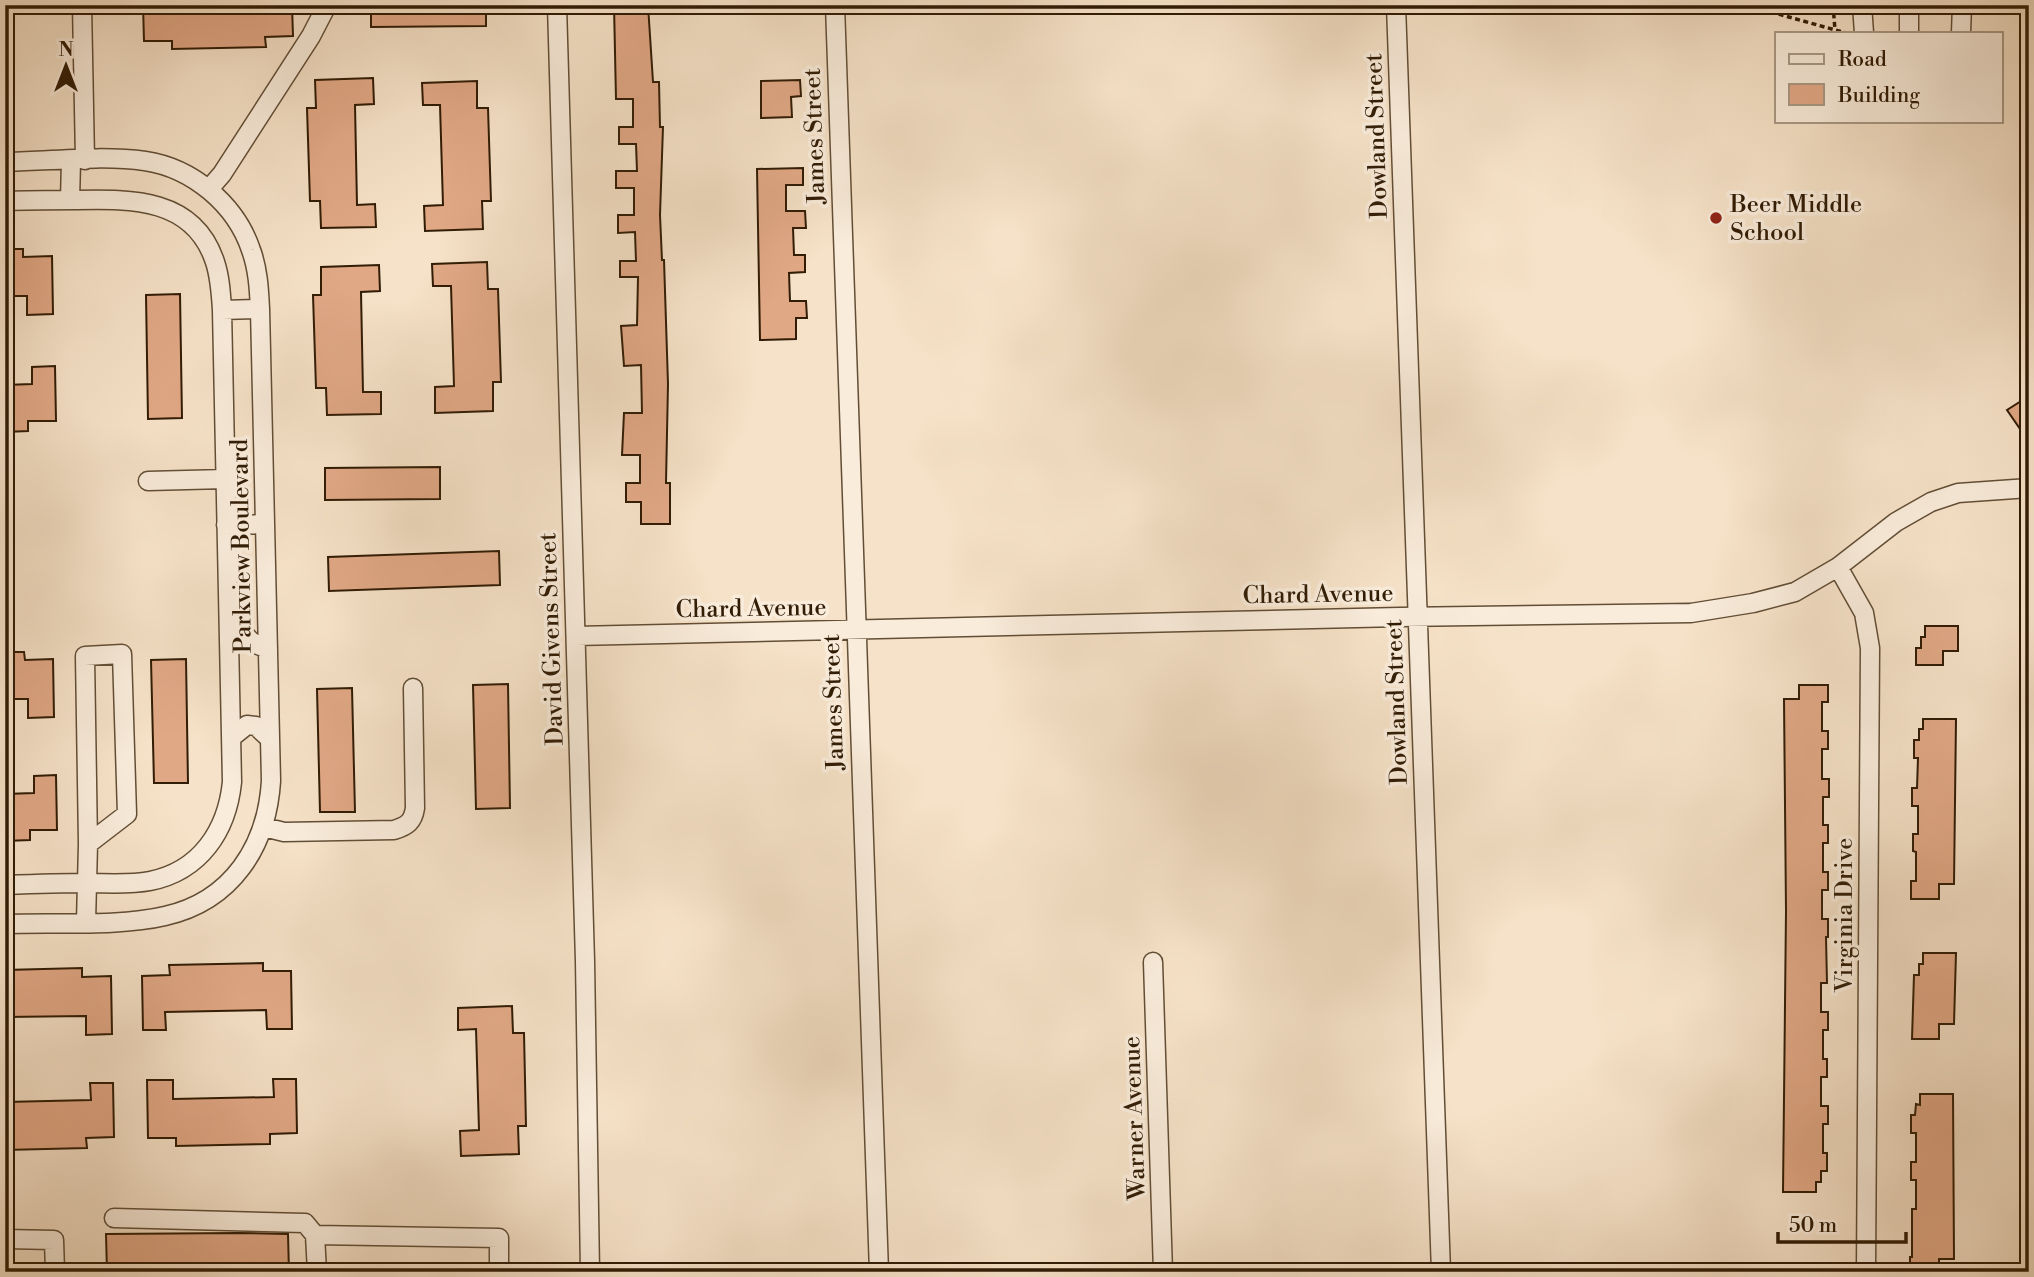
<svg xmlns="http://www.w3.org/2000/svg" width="2034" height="1277" font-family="'Libre Bodoni',serif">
  <rect width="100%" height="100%" fill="#f6e2c8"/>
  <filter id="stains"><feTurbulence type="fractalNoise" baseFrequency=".00286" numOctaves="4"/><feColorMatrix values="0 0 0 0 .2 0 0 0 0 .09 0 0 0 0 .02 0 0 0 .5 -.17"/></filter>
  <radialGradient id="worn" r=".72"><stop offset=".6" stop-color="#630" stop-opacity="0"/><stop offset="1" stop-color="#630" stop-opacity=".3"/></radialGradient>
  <path fill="#e1a886" stroke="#311c05" stroke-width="2" d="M143,5H292L293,36L265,37L266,47L172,49V41H144Z
    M371,5H486V26L371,27Z
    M614,5H648L653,82H659L660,127H663L660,215L662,260H664L668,384L666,483H670V524H641V502H626V483H640V455H622L624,413H642L641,365L624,366L621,326L637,325L638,277H620V261H636L635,232L618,233V215H634V188H616V171H637L636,144H619V127H633V99H616Z
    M373,78L374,104L355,105L357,205L375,204L376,227L321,228L320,201H310L307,108H316L315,80Z
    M800,80L801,96L791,97L792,117L761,118V81Z
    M477,81V108H488L491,201H482L483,229L425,231L424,206L443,205L440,105H423L422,83Z
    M803,168V185H786V211H805L806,228H793L794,255H805V272L789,273L790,301H806L807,318H796V339L760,340L757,169Z
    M5,249H23V257L52,256L53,314L27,315V296H5Z
    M487,262L488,289H498L501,382H493V411L435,413V387L454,386L451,286H433L432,264Z
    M379,265L380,291L361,292L363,392H381V414L327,415L326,388H316L313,295H321V267Z
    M180,294L182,418L148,419L146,295Z
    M55,366L56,421H28V431L5,432V385L32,384V367Z
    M2029,396V442L2007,410Z
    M440,467V499L325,500V468Z
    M499,551L500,585L329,591L328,557Z
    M1925,626H1958V651H1943V665H1916V648H1921V637H1925Z
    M5,652H24L25,660L53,659L54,717L28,718V699H5Z
    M186,659L188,783H154L151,660Z
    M508,684L510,808L476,809L473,685Z
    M1799,685H1828V702H1822V731H1828V749H1822V779H1829V797H1823V825H1828V843H1823V872H1828V890H1822V919H1828V937H1826L1827,983H1821V1012H1828V1030H1823V1059H1827V1077H1821V1106H1828V1124H1823V1153H1827V1171H1821V1182H1816V1192H1783L1786,911L1784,699H1799Z
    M352,688L355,812H320L317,689Z
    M1923,719H1956L1954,884H1939V899H1911V881H1916V852L1913,851V834H1918V806H1912V788H1917L1918,758H1914V740H1919V729H1923Z
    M56,775L57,830H30V840L5,841V794L34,793V776Z
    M1923,953H1956L1954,1024H1939V1039H1912L1914,975H1919V964H1923Z
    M263,963V971H291L292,1029H267L266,1010L165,1012L166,1030H143L142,976L170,975L169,965Z
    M82,968V977L111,976L112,1034L86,1035V1016L5,1017V970Z
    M512,1006L513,1033H524L526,1126H518L519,1154L461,1156L460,1131L479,1130L476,1029L458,1030V1008Z
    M273,1079H296L297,1133L270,1134V1144L176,1146V1138H148L147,1080H173V1099L274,1097Z
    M90,1083H113L114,1137L86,1138L87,1148L5,1150V1102L91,1100Z
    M1920,1094H1953L1954,1259H1939V1272H1910V1257H1912V1209H1916V1180H1911V1162H1916V1133H1911V1115H1915L1916,1104L1920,1105Z
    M238,1233L288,1234L289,1272H107L106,1234Z"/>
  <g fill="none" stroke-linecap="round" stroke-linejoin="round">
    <defs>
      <path id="minor" d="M82,5L85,160
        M557,5L585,961L590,1272
        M835,5L879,1272
        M1396,5L1441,1272
        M1862,5L1864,33
        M1909,5V33
        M1961,33L1962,5
        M5,162C48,161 104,155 145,161C193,168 236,205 251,250C258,269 259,289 260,309L271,781C267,846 232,901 165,916C119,927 54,922 5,924
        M209,189L222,174L311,36L327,5
        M70,200L71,161
        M5,201C29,200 52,200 75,200C130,199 194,197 215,262C220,277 221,293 222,310L232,782C227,831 200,871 150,881C129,885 107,883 86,883C59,883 32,884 5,885
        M222,310L260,309
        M148,481L225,479
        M226,525L265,524
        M1838,567L1864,613L1870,648L1866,1272
        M233,603C242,626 241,643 268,648
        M576,636L1400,617L1691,613L1753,603L1795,592L1838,567L1896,522L1931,502L1958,493L2029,488
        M232,737L247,725L256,726L270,739
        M264,827L284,832L394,830C407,826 413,822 415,808L413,688
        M86,922L88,844L85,656L122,654L127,814L88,844
        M1153,962L1163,1272
        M114,1218L305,1223L315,1235L317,1272
        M315,1235L499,1238V1272
        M5,1239L54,1240L55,1272"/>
    </defs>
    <use href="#minor" stroke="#624e36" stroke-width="21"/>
    <path stroke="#311c05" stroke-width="3.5" stroke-dasharray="5 3.5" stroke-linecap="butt" d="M1746,5L1846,33
      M1833,5L1835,30"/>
    <use href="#minor" stroke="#f9ecdb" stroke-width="18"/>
  </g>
  <circle fill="#8f2418" stroke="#f9ecdb" stroke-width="2.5" cx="1716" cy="218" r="7"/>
  <g text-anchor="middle" stroke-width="7" stroke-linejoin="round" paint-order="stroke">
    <g font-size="24" fill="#311c05" stroke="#f9ecdb">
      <text transform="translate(814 136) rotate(-92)" y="8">James Street</text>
      <text transform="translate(1376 136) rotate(-92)" y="8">Dowland Street</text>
      <text transform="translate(241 546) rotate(-91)" y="8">Parkview Boulevard</text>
      <text transform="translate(1318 594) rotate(-1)" y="8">Chard Avenue</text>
      <text transform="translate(751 608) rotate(-1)" y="8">Chard Avenue</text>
      <text transform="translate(551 639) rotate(-92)" y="8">David Givens Street</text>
      <text transform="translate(833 702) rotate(-92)" y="8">James Street</text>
      <text transform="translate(1396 702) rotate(-92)" y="8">Dowland Street</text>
      <text transform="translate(1844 915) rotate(-90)" y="8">Virginia Drive</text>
      <text transform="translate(1134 1118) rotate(-92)" y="8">Warner Avenue</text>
    </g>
    <g font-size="24" fill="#311c05" stroke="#f9ecdb" text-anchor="start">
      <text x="1730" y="212">Beer Middle<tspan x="1730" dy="28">School</tspan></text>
    </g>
  </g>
  <rect width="2034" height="1277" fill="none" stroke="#f6e2c8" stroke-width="28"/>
  <rect x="7" y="7" width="2020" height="1263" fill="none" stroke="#311c05" stroke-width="3.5"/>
  <rect x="14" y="14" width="2006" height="1249" fill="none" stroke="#311c05" stroke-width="2"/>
  <rect x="1775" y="32" width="228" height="91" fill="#f9ecdb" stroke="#a99985" stroke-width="2"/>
  <rect x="1789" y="54" width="35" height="10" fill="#f9ecdb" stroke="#a99985" stroke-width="2"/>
  <text x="1838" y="66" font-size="21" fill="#311c05">Road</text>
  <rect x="1789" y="84" width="35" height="21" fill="#e1a886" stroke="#a99985" stroke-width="2"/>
  <text x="1838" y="102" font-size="21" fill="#311c05">Building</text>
  <g transform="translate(66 66)" stroke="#f9ecdb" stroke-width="5" paint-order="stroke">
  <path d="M0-5L12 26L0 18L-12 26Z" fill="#311c05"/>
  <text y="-10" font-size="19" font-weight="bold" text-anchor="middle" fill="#311c05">N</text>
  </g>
  <path d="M1778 1232v10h128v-10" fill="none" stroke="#311c05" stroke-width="3.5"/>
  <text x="1789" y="1232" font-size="21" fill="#311c05" stroke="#f9ecdb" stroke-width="5" paint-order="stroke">50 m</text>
  <rect width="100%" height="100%" filter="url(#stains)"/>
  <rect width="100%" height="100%" fill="url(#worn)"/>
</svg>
